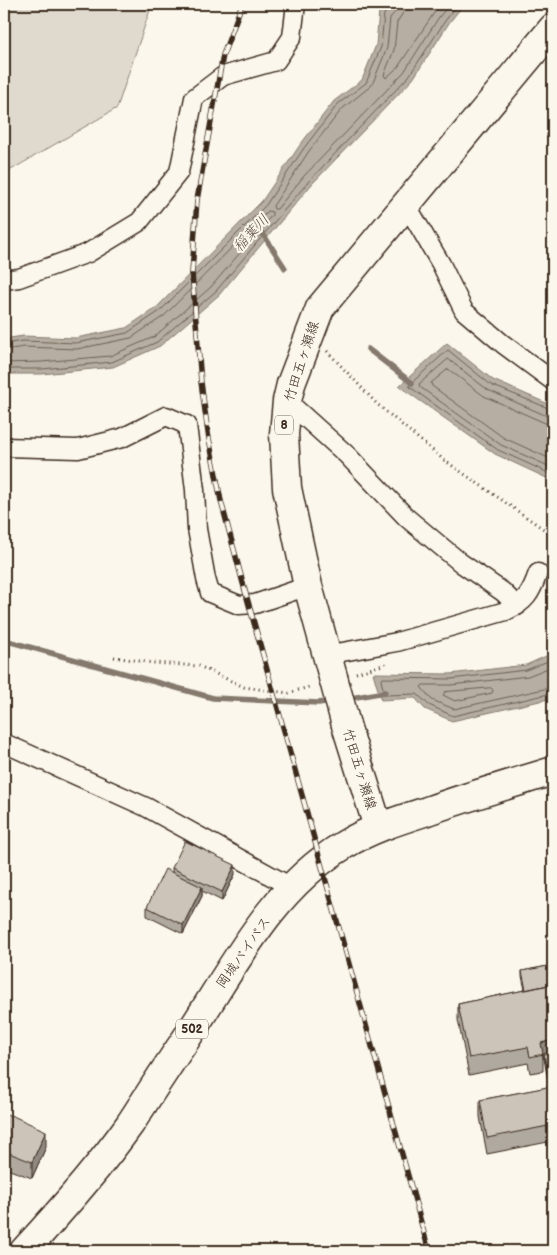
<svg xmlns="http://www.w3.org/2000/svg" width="557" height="1255" font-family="'Balsamiq Sans','Klee One',sans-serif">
  <rect width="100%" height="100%" fill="#fbf7ec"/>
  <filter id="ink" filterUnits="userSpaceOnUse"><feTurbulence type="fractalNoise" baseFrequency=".02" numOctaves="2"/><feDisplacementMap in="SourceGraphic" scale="10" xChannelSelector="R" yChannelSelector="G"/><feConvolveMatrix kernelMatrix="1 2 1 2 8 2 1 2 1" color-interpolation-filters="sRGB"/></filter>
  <g filter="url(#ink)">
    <path fill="#dfd9ce" stroke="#8d8276" d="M4,4H152L117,108L4,174Z"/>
    <path fill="#b6aea2" stroke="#85796d" d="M389,4H464L449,23L413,79L312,184L219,295L160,346L113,367L42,374H4V339L23,336L76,338L126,328L157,307L262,201L300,145L334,101L362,80L376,45L379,11Z
      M447,343L493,380L553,406V481L495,454L399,386Z
      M553,653V698L452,721L425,709L415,698L381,700L373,673L450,674L526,665Z"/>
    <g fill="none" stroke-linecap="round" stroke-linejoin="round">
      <path stroke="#6c5f53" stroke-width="1" d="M397,4L396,11L390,18L387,48L372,85L342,109L309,151L273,206L274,209H277L304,176L404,72L439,17L450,4
        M405,4L403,13L397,22L394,50L384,75L386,78L398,67L440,4
        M4,344L23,341L76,343L127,333L160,311L266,205L304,148L338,104L366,83L381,47L384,14L390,9L391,4
        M4,350L24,347L77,349L131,338L164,316L268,211L272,212V215L211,287L154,337L110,356L41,362L4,363
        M4,369H42L112,362L157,342L216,291L309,181L409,76L445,21L458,4
        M553,410L491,385L448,350L409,385L410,387L498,450L553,475
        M553,417L547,416L488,390L448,359L419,384L420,387L501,445L553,468
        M553,424L545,423L484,396L448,369L431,383L432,386L504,438L553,460
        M553,659L526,670L451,679L383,678L381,681L385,695L417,694L429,705L453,716L553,693
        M553,666L528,676L451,685H423L421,687L432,700L454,709L553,687
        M491,688L493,690L492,693L455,701L443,695L445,692Z"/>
      <path stroke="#85796d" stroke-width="5.5" d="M263,234L285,268
        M368,349L412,383
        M4,640L213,698L319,703L331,701
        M345,699L385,692"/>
      <defs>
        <path id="street" d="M406,204L441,264L464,311L503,344L553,381
          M4,280L19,278L88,253L139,222L179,172L194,98L223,76L276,61L292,37L296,4
          M287,401L347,455L407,518L461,563L503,592L517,606
          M4,447L78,449L122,438L166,416L187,425L195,490L197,529L206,579L210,593L239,605L255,604L308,586
          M326,655L397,642L506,611C526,602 531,593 538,573
          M4,743L146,807L291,887"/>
        <path id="primary" d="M333,677L308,586L287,488L284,434L287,401L291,384L320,308L553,28
          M346,725L378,827"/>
        <path id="highway" d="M24,1251C61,1211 98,1169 130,1124C147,1098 164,1071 182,1045C230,974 268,891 344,845C370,829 399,820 427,811C469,796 511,784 553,771"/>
      </defs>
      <use href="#street" stroke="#3b2a1e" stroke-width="21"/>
      <use href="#primary" stroke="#3b2a1e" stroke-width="31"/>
      <use href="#highway" stroke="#3b2a1e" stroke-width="31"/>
      <path stroke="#3b2a1e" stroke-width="3" stroke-dasharray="1 4" stroke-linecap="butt" d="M327,351L377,404L444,460L545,530L553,542
        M114,657L153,663L199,666L244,687L265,690L289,693L312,686
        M356,673L386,664"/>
      <use href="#street" stroke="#fbf7ec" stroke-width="18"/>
      <use href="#primary" stroke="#fbf7ec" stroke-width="28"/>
      <use href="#highway" stroke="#fbf7ec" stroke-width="28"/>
      <defs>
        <path id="rail" d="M242,4L223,55L197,200L192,273L201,382L208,433L221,501L244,587L429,1251"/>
      </defs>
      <use href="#rail" stroke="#3b2a1e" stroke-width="5.5"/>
      <use href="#rail" stroke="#fbf7ec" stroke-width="4" stroke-dasharray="11" stroke-linecap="butt"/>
      <defs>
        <path id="primary-bridge" d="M333,677L346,725"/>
      </defs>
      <use href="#primary-bridge" stroke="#3b2a1e" stroke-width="31" stroke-linecap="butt"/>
      <use href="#primary-bridge" stroke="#fbf7ec" stroke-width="28"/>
    </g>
    <path fill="#afa99f" stroke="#3b2a1e" d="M172,868L235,874L222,901L202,891V896L183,934L147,916V907L172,872Z
      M553,965V1141L487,1154L480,1117V1100L549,1087L544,1058L543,1059V1071L530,1073L528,1063L469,1075L458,1020V1004L525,990L522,976V971Z
      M4,1114L46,1147L32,1178L4,1168Z"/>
    <path fill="#8f8982" stroke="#3b2a1e" d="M235,865V874L222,901V892Z
      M202,887V896L183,934V925Z
      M553,1040V1056L544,1054V1058L543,1059L541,1043Z
      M46,1131V1147L32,1178V1162Z"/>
    <path fill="#ccc4b9" stroke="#3b2a1e" d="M185,841L235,865L222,892L172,868Z
      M165,869L202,887L183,925L147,907Z
      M553,965V984L526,990L522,971Z
      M553,984V1040L541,1043L543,1054L530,1057L528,1047L469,1058L458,1004Z
      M553,1051V1086H550L544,1054Z
      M553,1086V1125L487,1138L480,1100Z
      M4,1114L13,1116L46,1131L32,1162L4,1151Z"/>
  </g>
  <g text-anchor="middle" stroke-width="4" stroke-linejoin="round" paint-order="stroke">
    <g fill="#fbf7ec" stroke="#75685c" stroke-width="1">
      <rect x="275" y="415.5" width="18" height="19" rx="4"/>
      <rect x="176" y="1019.5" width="32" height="19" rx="4"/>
    </g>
    <g font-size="12" font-weight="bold" fill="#3b2a1e">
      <text x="284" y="429">8</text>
      <text x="192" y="1033">502</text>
    </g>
    <g font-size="14" fill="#3b2a1e" stroke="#fbf7ec">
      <text transform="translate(301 361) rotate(-72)" y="5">竹田五ヶ瀬線</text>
      <text transform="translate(360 769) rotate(73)" y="5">竹田五ヶ瀬線</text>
      <text transform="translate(243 952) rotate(-55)" y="5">岡城バイパス</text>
    </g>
    <g font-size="15" font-style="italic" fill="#605246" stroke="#fbf7ec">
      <text transform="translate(251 233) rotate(-47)" y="5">稲葉川</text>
    </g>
  </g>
  <rect width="557" height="1255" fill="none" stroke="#fbf7ec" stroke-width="20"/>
  <rect x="10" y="10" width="537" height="1235" fill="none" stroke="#3b2a1e" stroke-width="2" filter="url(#ink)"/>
</svg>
